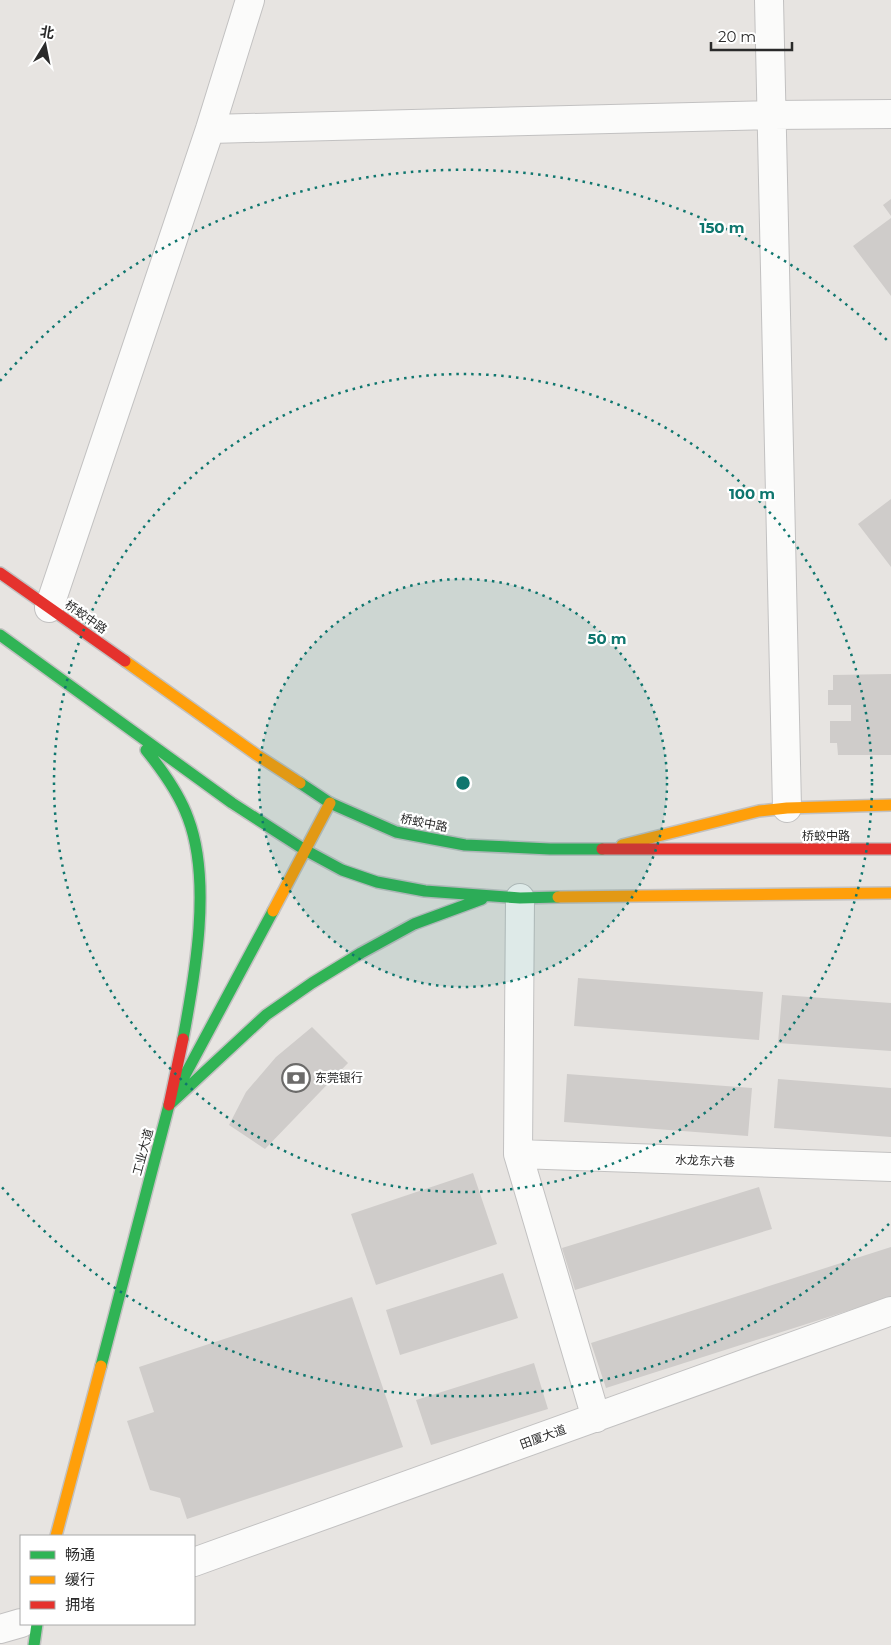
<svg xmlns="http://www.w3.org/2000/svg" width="891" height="1645" font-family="Montserrat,'Noto Sans SC',sans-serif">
  <rect width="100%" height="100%" fill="#e7e4e1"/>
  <path fill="#cfccca" d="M891,199V216L883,205Z
    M891,218V296L853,246Z
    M891,499V567L858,524Z
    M891,674V755H838L837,743H830V721H851V705H828V690H833V675Z
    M578,978L763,992L759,1040L574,1026Z
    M782,995L891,1003V1051L778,1043Z
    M312,1027L348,1063L265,1149L229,1125L246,1092L276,1057Z
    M567,1074L752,1088L748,1136L564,1122Z
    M778,1079L891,1088V1137L774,1128Z
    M473,1173L497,1244L376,1285L351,1214Z
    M759,1187L772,1229L575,1290L562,1248Z
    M891,1247V1297L606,1388L591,1343Z
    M503,1273L518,1318L400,1355L386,1310Z
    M352,1297L403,1447L187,1519L180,1498L150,1490L127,1421L154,1412L139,1367Z
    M534,1363L548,1409L431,1445L416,1400Z"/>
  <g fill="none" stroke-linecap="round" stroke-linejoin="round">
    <defs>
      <path id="street" d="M769,0L787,808
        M210,129L772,115L891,114
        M49,608L210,129L250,0
        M520,898L518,1154L596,1418
        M518,1154L891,1167
        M194,1562L891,1311
        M0,1629L21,1623"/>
      <path id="fast" d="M0,635L232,803L305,850L342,870L377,882L425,891L520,898L558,897
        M146,750C163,771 179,793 188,818C212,881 195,975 183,1039
        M300,783L330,803L396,832L465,845L550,849H602
        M169,1105L266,1015L312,983L361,953L414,924L482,899
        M101,1366L169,1105L273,911
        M34,1645L37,1624"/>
      <path id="slow" d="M125,661L257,755L300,783
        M622,845L759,811L787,808L891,805
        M558,897L891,893
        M273,911L330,803
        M56,1536L101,1366"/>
      <path id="jam" d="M0,573L125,661
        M602,849H891
        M169,1105L183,1039"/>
    </defs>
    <use href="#street" stroke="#c2c1c1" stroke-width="30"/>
    <use href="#fast" stroke="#c2c1c1" stroke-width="14"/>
    <use href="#slow" stroke="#c2c1c1" stroke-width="14"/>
    <use href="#jam" stroke="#c2c1c1" stroke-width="14"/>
    <use href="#street" stroke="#fbfbfa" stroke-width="28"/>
    <use href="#fast" stroke="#30b455" stroke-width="11"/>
    <use href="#slow" stroke="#ff9f0a" stroke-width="11"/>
    <use href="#jam" stroke="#e5322d" stroke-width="11"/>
  </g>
  <circle cx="463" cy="783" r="204" fill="#0f766e" fill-opacity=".12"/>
  <g fill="none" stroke="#0f766e" stroke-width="2.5" stroke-dasharray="2.5 5">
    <circle cx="463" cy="783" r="204"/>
    <circle cx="463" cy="783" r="409"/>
    <path d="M889 1224A613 613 0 0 1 0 1185M0 381A613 613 0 0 1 889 342"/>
  </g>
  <defs>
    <symbol id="bank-ring" viewBox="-11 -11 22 22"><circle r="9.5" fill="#fff" stroke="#6c6b6a" stroke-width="1.5"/><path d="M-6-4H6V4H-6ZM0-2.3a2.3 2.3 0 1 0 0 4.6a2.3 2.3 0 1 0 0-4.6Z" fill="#6c6b6a"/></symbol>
  </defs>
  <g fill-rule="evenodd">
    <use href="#bank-ring" x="280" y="1062" width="32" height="32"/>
  </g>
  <g text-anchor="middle" stroke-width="4.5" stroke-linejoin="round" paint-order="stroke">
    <g font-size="12" fill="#2a2a2a" stroke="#fff">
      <text transform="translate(86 617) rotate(35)" y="4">桥蛟中路</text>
      <text transform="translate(424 823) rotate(11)" y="4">桥蛟中路</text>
      <text x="826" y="840">桥蛟中路</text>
      <text transform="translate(143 1152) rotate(-75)" y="4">工业大道</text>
      <text transform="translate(705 1161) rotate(2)" y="4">水龙东六巷</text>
      <text transform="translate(543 1437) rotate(-20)" y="4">田厦大道</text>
    </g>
    <g font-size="12" fill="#2a2a2a" stroke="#fff" text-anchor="start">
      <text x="315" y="1082">东莞银行</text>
    </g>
  </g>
  <circle cx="463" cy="783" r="8" fill="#0f766e" stroke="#fff" stroke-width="2.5"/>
  <g font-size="15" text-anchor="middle" font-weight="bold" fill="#0f766e" stroke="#fff" stroke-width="4.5" stroke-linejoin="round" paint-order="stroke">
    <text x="722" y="233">150 m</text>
    <text x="752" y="499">100 m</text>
    <text x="607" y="644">50 m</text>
  </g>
  <rect x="20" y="1535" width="175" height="90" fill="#ffffff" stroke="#aaaaaa"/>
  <rect x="30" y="1551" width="25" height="8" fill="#30b455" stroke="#aaaaaa"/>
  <text x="65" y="1560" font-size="15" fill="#2a2a2a">畅通</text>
  <rect x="30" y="1576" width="25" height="8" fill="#ff9f0a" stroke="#aaaaaa"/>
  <text x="65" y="1585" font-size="15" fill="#2a2a2a">缓行</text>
  <rect x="30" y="1601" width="25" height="8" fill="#e5322d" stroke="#aaaaaa"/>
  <text x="65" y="1610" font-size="15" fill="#2a2a2a">拥堵</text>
  <g transform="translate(45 45) rotate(10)" stroke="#ffffff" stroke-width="4" paint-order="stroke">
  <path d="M0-4L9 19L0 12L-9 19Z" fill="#2a2a2a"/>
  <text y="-8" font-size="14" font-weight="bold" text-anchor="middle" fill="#2a2a2a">北</text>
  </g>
  <path d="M711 42v8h81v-8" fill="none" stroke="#2a2a2a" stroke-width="2.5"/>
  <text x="718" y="42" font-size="15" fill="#2a2a2a" stroke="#ffffff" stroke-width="4" paint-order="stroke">20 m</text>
</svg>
